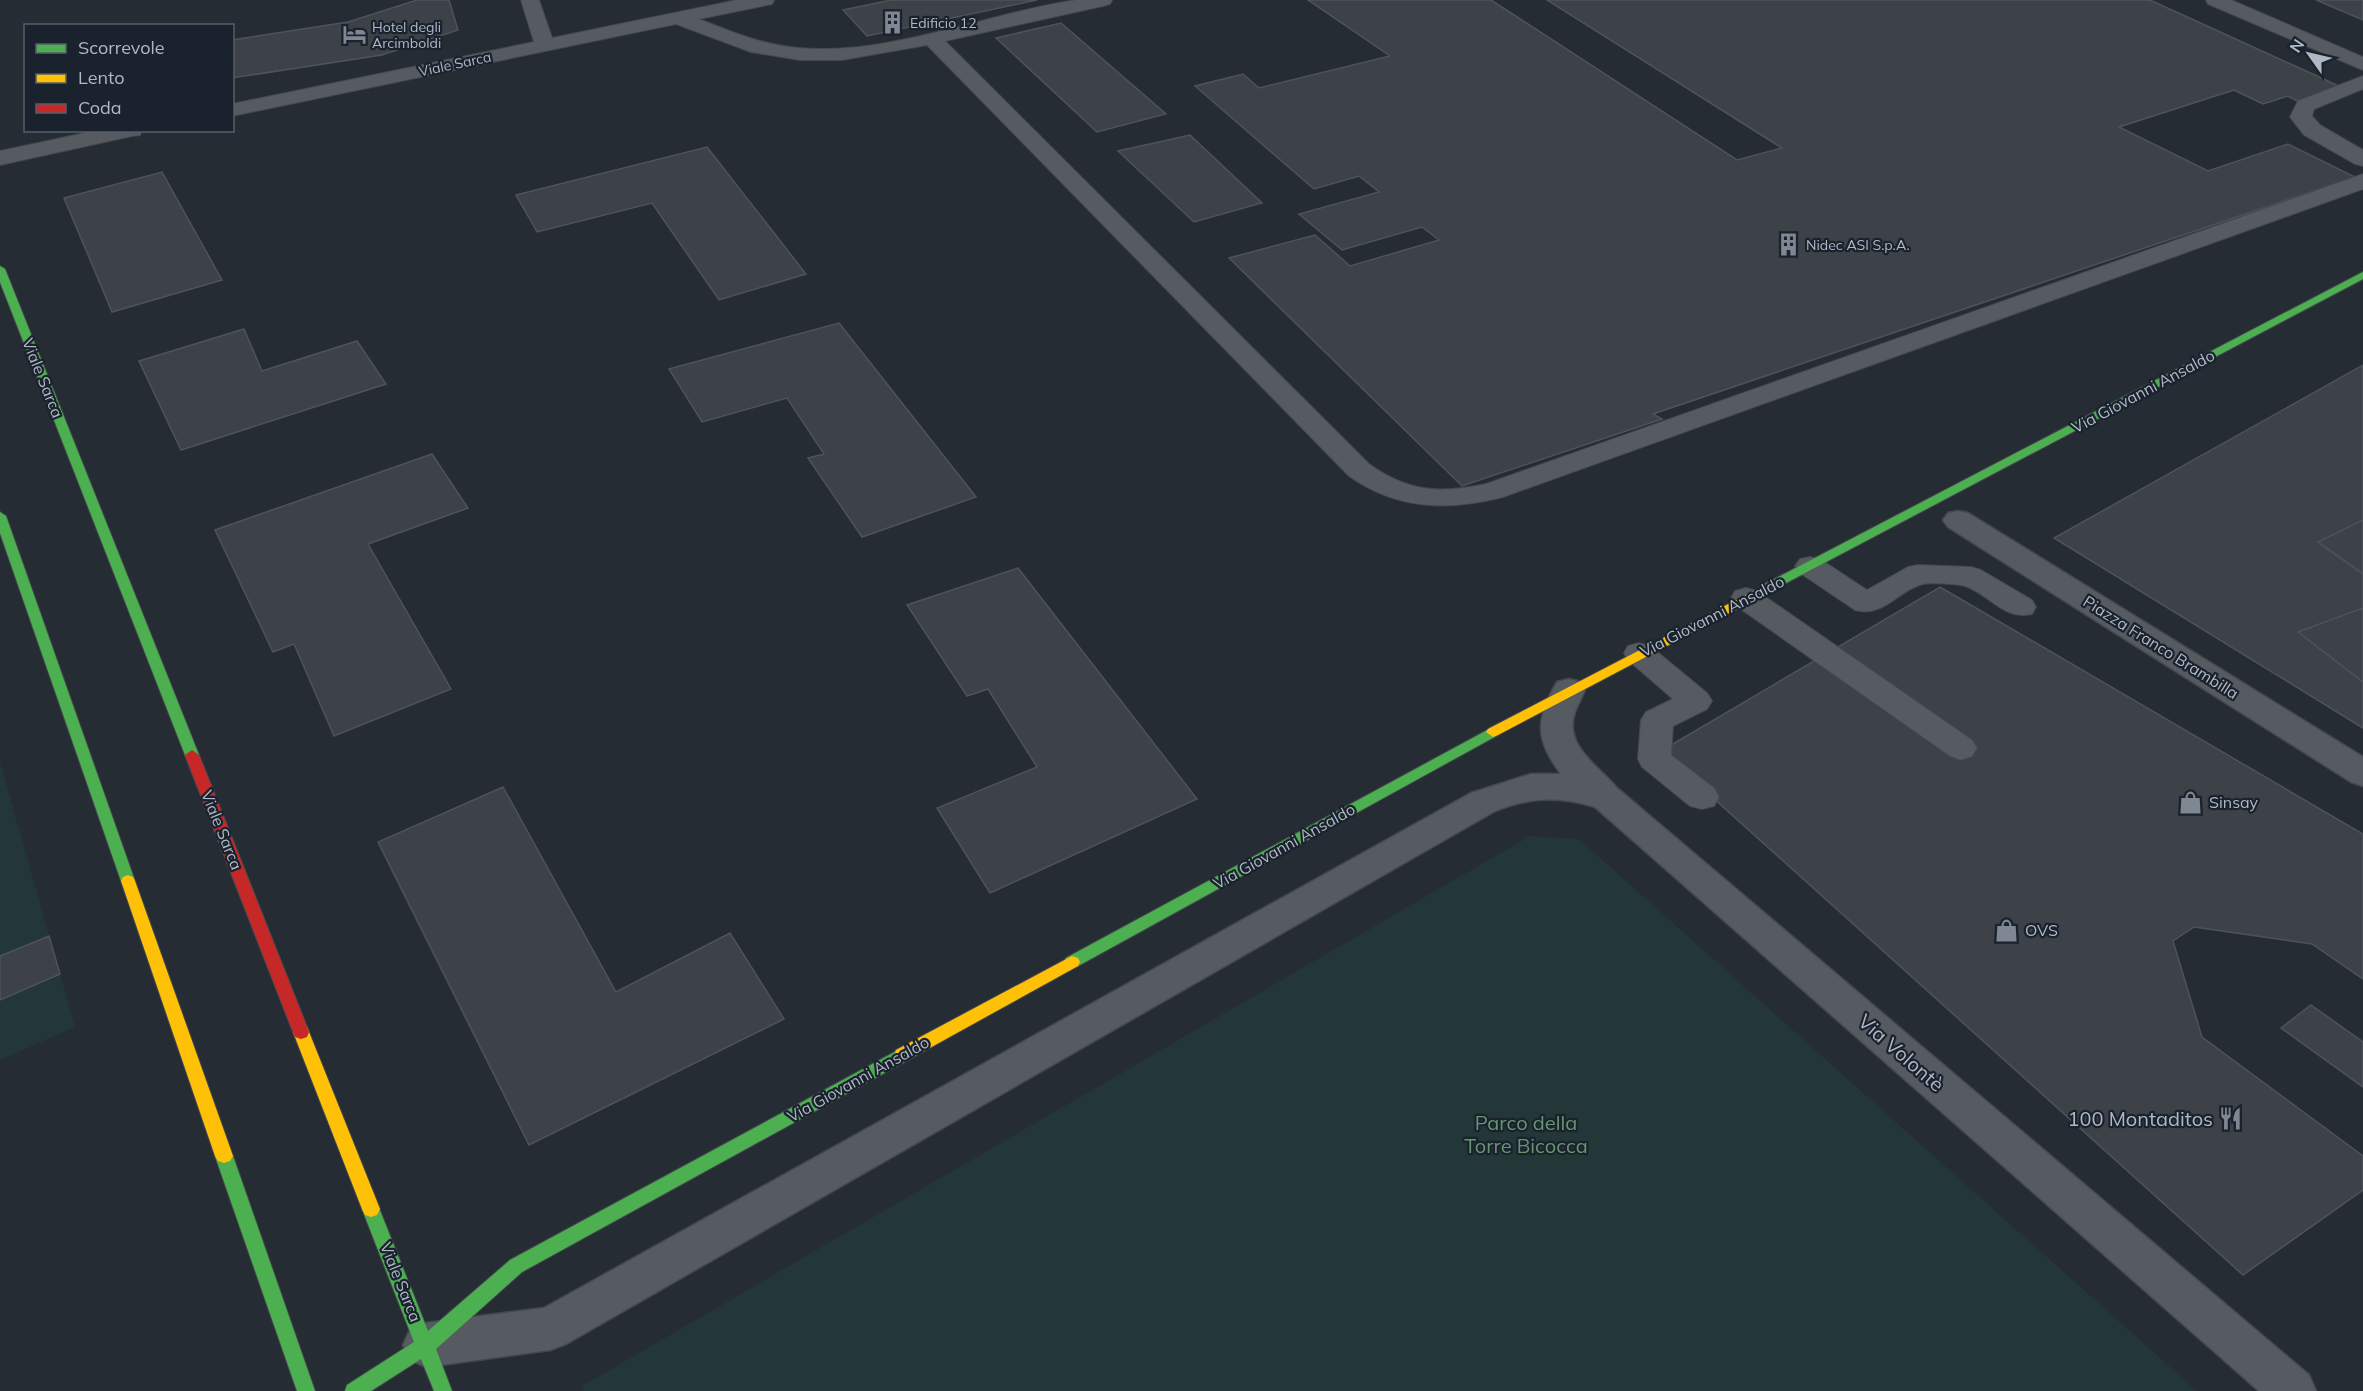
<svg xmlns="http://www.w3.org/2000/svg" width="2363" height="1391" font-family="Mulish,sans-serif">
  <rect width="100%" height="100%" fill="#262c33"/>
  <path fill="#233638" d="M0,762L75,1027L0,1060Z
    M1530,836L1579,839L2197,1391H584L582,1386Z"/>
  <path fill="#3d4248" stroke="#4e535b" stroke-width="1.5" d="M417,0H449L458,30L382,55L232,78V40L348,22Z
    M891,0H1037L867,36L843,10Z
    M1308,0H1491L1737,160L1782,148L1547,0H2150L2341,87L2299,102L2288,96L2263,104L2234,90L2119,127L2208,171L2288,144L2355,177L1653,414L1662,419L1462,486L1229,258L1315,235L1350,266L1439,240L1422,227L1342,250L1299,214L1379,192L1359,176L1314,189L1195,86L1243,74L1259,88L1390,56Z
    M2316,0H2363V20Z
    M1061,23L1166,114L1097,132L996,38Z
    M1190,135L1262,203L1194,222L1118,151Z
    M707,147L806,274L719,300L652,203L537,232L516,195Z
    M162,172L222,280L112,312L64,198Z
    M839,323L976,497L862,537L808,458L824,454L787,398L702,422L669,369Z
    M244,329L262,371L357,341L386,384L181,450L139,361Z
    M2363,365V728L2054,538Z
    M432,454L468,508L368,544L451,689L334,736L294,644L273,652L215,530Z
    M2363,520V574L2318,542Z
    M1018,568L1197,799L990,893L937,808L1037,767L988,689L967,696L907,605Z
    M1940,587L2363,834V979L2312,944L2194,927L2173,941L2202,1037L2363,1156V1190L2243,1275L1661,751Z
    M2363,608V682L2298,632Z
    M503,787L616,992L730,933L784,1019L529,1145L378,842Z
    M49,936L60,974L0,1000V956Z
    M2311,1005L2363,1042V1087L2281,1028Z"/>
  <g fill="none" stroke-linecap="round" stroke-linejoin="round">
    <defs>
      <path id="lane" d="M521,0H539L552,38L737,0H774L772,4L699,19C732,32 763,45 799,48C889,56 988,13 1076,0C1088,0 1101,0 1112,0L1110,4L1103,6L945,41L1369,464C1408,492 1440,494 1486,484L2363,174V189L1503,497C1448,511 1397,510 1349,476L927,45L842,60H800L751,52L676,24L232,116V104L534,42Z
        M2206,0H2231L2363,57V70L2208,4Z
        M2363,76V89L2314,109L2312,116L2320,125L2363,150V166L2355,164L2304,135L2290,117L2298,101Z
        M99,130H142L140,135L132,136L0,165V151Z
        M1810,557L1820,559L1867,590L1908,567L1918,565L1971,567L1981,570L2032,600L2036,607L2032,614C2004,621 1989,594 1965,586C1959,584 1929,582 1923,584C1898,590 1884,618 1855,610L1800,573L1795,566L1800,559Z
        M1746,588L1757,591L1972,740L1977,748L1972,756L1961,760L1950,756L1735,605L1731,598L1735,591Z
        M1639,643L1650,646L1707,693L1712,701L1707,709L1673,726L1671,755L1714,788L1719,797L1714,806L1702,809L1690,806L1642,767L1638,759L1641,720L1646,712L1673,699L1628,660L1624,653L1628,646Z"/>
      <path id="street" d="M1958,511L1968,513L2363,757V786L2351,782L1948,527L1943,520L1948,513Z
        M1569,679L1581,682L1585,690C1582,697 1578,704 1575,712C1563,746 1599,766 1617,788L2309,1375L2316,1391H2259L1595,807C1559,796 1530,797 1495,811L566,1344L550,1350L426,1367L410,1360L403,1345L410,1330L426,1323L544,1308L1471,793L1531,774H1561C1534,739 1536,718 1557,682Z"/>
      <path id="fast" d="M0,266L5,269L199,755L197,759H187L185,755L0,282Z
        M2363,272V279L1769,592L1765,593L1759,589L1761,586Z
        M0,512L6,516L135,881L133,885H123L121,881L0,533Z
        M1493,727L1498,729L1500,732L1498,735L1078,966L1072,968L1066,966L1064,962L1066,958Z
        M902,1048L908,1050L910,1055L908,1060L522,1272L436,1349L452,1391H434L421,1359L371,1391H345L347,1385L414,1342L362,1209L365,1203L371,1201L377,1203L428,1331L510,1260Z
        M224,1149L230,1151L233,1156L315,1391H297L215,1156L218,1151Z"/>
      <path id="slow" d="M1765,585L1769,586L1771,589L1769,592L1498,735L1493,737L1486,732L1488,729Z
        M128,875L133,877L135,881L233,1156L230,1161L224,1163L218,1161L215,1156L121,881L123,877Z
        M1072,956L1078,958L1080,962L1078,966L908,1060L902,1062L896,1060L894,1055L896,1050Z
        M301,1025L307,1027L309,1032L380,1209L377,1215L371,1217L365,1215L362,1209L293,1032L295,1027Z"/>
      <path id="jam" d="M192,750L199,755L309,1032L307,1037L301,1039L295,1037L293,1032L185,755Z"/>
    </defs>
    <use href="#lane" stroke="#44484e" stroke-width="2"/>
    <use href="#street" stroke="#44484e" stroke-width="3"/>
    <use href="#fast" stroke="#44484e" stroke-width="2"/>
    <use href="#slow" stroke="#44484e" stroke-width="2"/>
    <use href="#jam" stroke="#44484e" stroke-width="2"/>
    <use href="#lane" fill="#565a61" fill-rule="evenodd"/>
    <use href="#street" fill="#565a61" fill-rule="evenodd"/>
    <use href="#fast" fill="#4caf50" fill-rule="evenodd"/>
    <use href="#slow" fill="#ffc107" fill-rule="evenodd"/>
    <use href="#jam" fill="#c62828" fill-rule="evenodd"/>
  </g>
  <defs>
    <symbol id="building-bare" viewBox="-9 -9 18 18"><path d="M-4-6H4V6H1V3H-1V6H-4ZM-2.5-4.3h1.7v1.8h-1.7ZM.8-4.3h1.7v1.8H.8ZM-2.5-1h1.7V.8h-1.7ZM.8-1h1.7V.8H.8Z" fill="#7f8792" stroke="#1a222d" stroke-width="2.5" paint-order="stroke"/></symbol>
    <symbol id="hotel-bare" viewBox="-9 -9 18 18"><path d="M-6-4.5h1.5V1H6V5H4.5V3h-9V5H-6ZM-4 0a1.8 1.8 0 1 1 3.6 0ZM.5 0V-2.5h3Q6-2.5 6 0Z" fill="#7f8792" stroke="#1a222d" stroke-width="2.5" paint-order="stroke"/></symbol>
    <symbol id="shop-bare" viewBox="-9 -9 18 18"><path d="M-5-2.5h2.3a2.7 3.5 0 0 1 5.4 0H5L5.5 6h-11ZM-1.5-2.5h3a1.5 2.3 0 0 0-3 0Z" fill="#7f8792" stroke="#1a222d" stroke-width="2.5" paint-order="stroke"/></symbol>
    <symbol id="restaurant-bare" viewBox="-9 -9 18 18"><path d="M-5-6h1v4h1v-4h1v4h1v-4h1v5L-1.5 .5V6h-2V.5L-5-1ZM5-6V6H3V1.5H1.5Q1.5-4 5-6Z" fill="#7f8792" stroke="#1a222d" stroke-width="2.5" paint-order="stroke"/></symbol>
  </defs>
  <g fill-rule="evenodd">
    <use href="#building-bare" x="876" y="6" width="33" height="33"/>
    <use href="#hotel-bare" x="338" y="18" width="33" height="33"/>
    <use href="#building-bare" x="1772" y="228" width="33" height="33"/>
    <use href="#shop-bare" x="2174" y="786" width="33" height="33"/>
    <use href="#shop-bare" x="1990" y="914" width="33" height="33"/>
    <use href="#restaurant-bare" x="2214" y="1102" width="33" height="33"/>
  </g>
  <g text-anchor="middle" stroke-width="4.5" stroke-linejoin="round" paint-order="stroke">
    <g font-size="14" fill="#afb8c5" stroke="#1a222d" text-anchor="start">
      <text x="910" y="28">Edificio 12</text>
      <text x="372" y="32">Hotel degli<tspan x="372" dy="16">Arcimboldi</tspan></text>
      <text x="1806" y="250">Nidec ASI S.p.A.</text>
    </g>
    <g font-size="14" fill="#afb8c5" stroke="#1a222d">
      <text transform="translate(455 64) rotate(-12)" y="5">Viale Sarca</text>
    </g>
    <g font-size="16" fill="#afb8c5" stroke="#1a222d">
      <text transform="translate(43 378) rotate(68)" y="6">Viale Sarca</text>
      <text transform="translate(2143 391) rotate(-28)" y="6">Via Giovanni Ansaldo</text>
      <text transform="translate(1712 616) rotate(-27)" y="6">Via Giovanni Ansaldo</text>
      <text transform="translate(2161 647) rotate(32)" y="6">Piazza Franco Brambilla</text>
      <text transform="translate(222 830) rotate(68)" y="6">Viale Sarca</text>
      <text transform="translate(1284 846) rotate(-29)" y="6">Via Giovanni Ansaldo</text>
      <text transform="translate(858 1079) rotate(-29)" y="6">Via Giovanni Ansaldo</text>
      <text transform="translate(401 1282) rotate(68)" y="6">Viale Sarca</text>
    </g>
    <g font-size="16" fill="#afb8c5" stroke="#1a222d" text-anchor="start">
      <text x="2209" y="808">Sinsay</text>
      <text x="2025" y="936">OVS</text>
    </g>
    <g font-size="20" fill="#afb8c5" stroke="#1a222d">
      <text transform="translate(1901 1053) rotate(41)" y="7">Via Volontè</text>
    </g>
    <g font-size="20" fill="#afb8c5" stroke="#1a222d" text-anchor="end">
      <text x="2213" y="1126">100 Montaditos</text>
    </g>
    <g font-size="20" fill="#679570" stroke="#1a222d">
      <text x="1526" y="1130">Parco della<tspan x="1526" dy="23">Torre Bicocca</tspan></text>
    </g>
  </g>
  <rect x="24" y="24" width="210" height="108" fill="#1a222d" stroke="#565e6a" stroke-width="1.5"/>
  <rect x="36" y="44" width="30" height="9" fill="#4caf50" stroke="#565e6a" stroke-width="1.5"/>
  <text x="78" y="54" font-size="18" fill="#afb8c5">Scorrevole</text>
  <rect x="36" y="74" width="30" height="9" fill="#ffc107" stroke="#565e6a" stroke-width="1.5"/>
  <text x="78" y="84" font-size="18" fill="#afb8c5">Lento</text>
  <rect x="36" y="104" width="30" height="9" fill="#c62828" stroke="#565e6a" stroke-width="1.5"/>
  <text x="78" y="114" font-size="18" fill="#afb8c5">Coda</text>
  <g transform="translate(2309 54) rotate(304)" stroke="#1a222d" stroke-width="4.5" paint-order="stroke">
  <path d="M0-4.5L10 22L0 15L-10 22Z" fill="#afb8c5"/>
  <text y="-9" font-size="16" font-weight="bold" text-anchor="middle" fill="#afb8c5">N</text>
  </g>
</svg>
